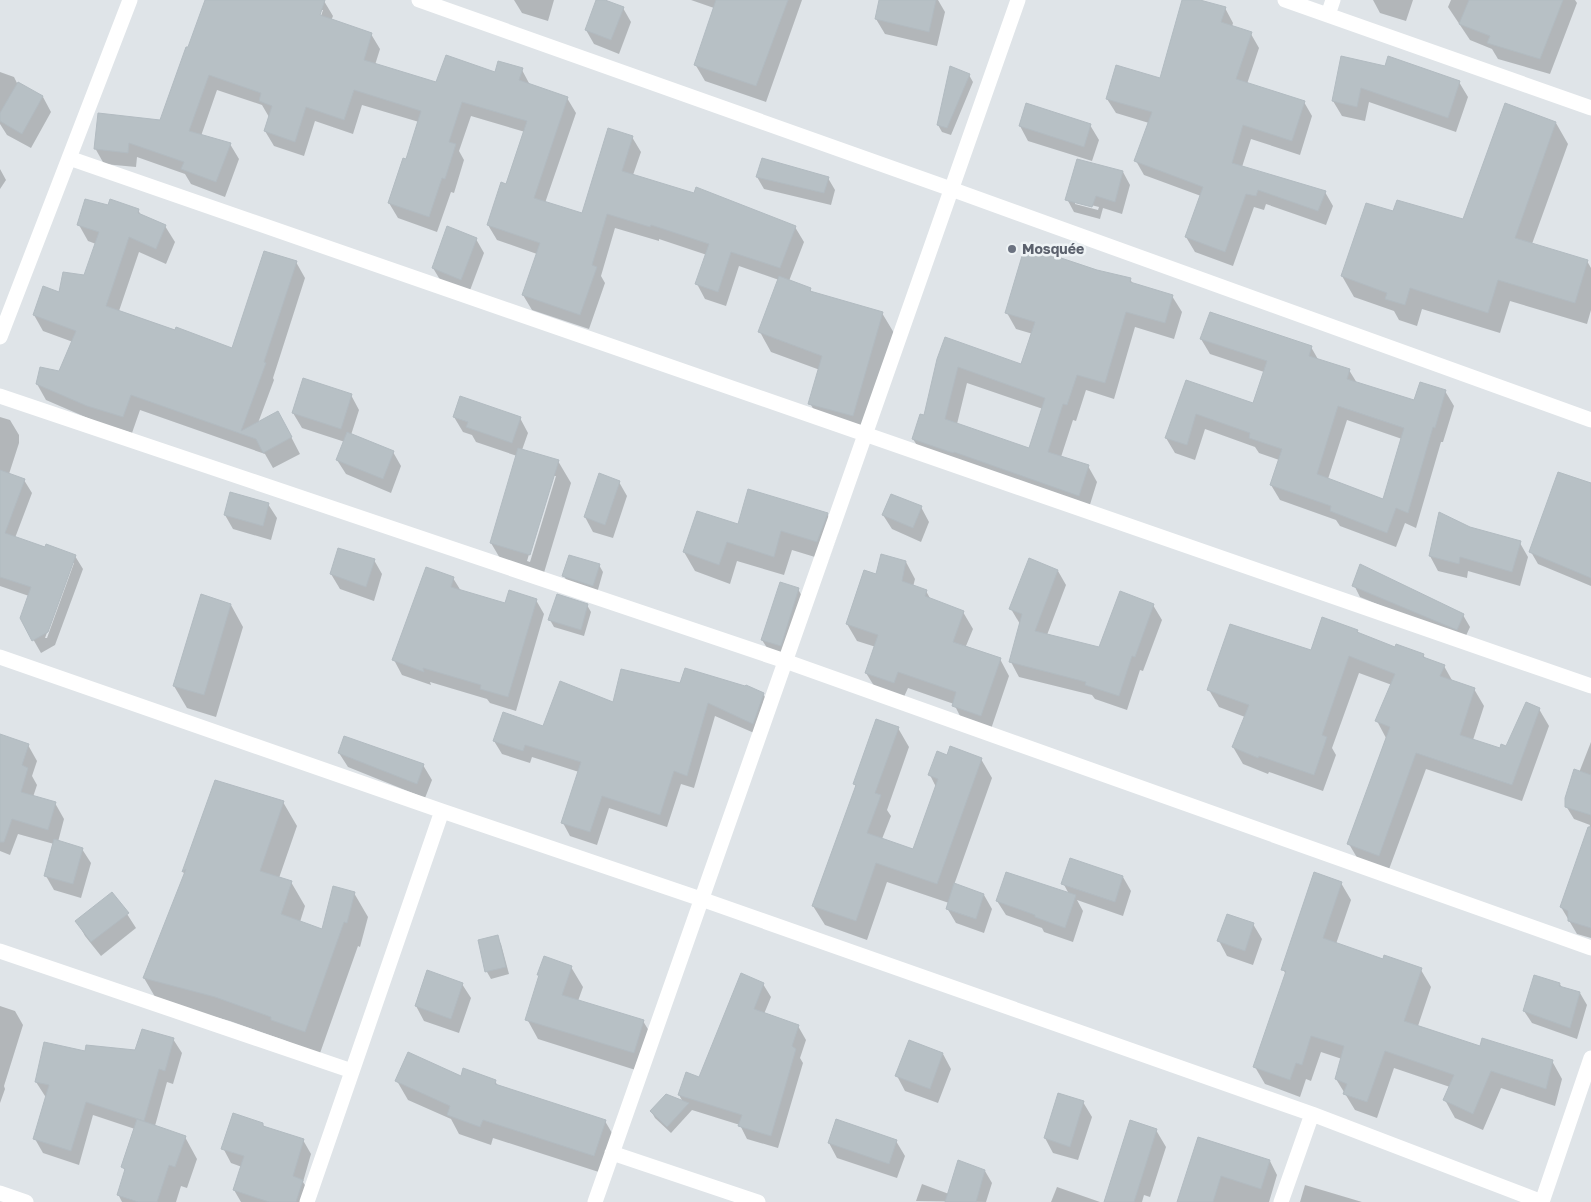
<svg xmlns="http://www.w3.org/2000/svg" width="1591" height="1202" font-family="'Golos Text',sans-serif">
  <rect width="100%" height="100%" fill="#dfe4e8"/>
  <path fill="#0003" fill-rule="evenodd" d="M293,0L324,1L333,16L331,21L371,34L380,49L375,65L437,83L522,70L530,85L567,98L576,113L545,203L583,215L632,137L641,152L633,175L795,227L804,242L789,281L810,289L812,293L882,313L894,333L864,436L821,423L810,403L820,370L771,352L760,332L779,280L739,266L726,306L705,299L697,284L707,255L659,239V241L615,228L601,276L605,283L589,329L532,310L523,295L537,254L497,240L488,225L507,185L525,132L471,116L459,151L464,160L454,193L451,192L437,232L398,218L389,203L407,161L419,122L362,105L353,134L315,121L304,156L274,146L265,131L269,117L262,105L217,90L201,136L230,144L239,159L225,197L191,184L185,174L137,157L136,167L104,164L95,148L161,122L187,48ZM320,10H323L319,22Z
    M514,0H554L548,21L522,13Z
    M597,0H602L623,8L631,22L619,54L594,44L586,30Z
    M691,0H802L766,102L705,81L695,64L714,8Z
    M881,0H938L945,12L937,46L885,34L876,19Z
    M1184,0H1196L1225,8L1233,23L1232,27L1251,34L1259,48L1247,84L1304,102L1312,116L1300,155L1251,139L1242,167L1325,192L1333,206L1326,225L1266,204L1264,210L1254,207L1233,266L1195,252L1186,237L1201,196L1144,175L1136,161L1149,123L1116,113L1107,99L1161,80Z
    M1373,0H1413L1406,21L1380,13Z
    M1451,0H1575L1577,3L1550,74L1498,59L1492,49L1470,40L1448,7Z
    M1342,58L1459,82L1468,97L1456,132L1369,102L1365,121L1342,116L1333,101Z
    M0,72L14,77L17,83L43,97L51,112L31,148L7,135L0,124Z
    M969,75L973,82L951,135L942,132L938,125Z
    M1556,123L1568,144L1532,244L1587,261L1591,268V310L1587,324L1510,301L1500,333L1422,309L1417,326L1399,320L1394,311L1354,297L1342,276L1394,213L1464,221Z
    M1090,125L1099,140L1092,161L1028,141L1020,126Z
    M0,169L6,180L0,189Z
    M1123,172L1130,185L1122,214L1103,208L1100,219L1074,212L1067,199ZM1075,201L1099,207L1098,210L1075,204Z
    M757,177L828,178L835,190L831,205L764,189Z
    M109,207L138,210L141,215L165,226L175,242L166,264L139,252L119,311L233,350L296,262L305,278L273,378L274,380L258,423L287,429L300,454L273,468L265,454L140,410L132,433L97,422L46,400L37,384L60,373L73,342L43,331L34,315L60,294L85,277L96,244L88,241L79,225Z
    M476,239L484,253L469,293L442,283L433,268Z
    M1096,271L1130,279L1133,284L1172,296L1182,312L1174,339L1135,327L1114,399L1086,390L1076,421L1073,420L1061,457L1088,466L1097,482L1088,511L923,455L913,439L924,416L939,360L1022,366L1033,334L1016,329L1007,313ZM967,383L1043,409L1030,449L957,424Z
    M1201,339L1311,347L1319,361L1349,370L1357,383L1415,402L1445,391L1454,406L1443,442H1441L1416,528L1405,523L1396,547L1340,526L1336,520L1280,500L1271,485L1279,460L1259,453L1255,447L1205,429L1195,460L1175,453L1166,438L1186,381L1254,405L1264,372L1210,354ZM1347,420L1402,439L1384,500L1328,479Z
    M351,395L359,410L351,435L393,452L401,466L391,493L346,474L337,460L345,442L302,428L293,413Z
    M0,417L10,420L19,435V443L9,474L24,480L32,493L15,538L75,556L83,569L55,645L41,653L21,618L29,596L0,586ZM72,563H74L47,638H45Z
    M454,417L520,418L528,433L522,450L558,461L571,483L543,576L504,565L491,543L517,456L476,442L472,435L463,432ZM553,476H556L530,562L527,561Z
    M619,482L627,496L613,538L593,532L585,517Z
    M268,504L277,518L271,540L233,529L225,515Z
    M921,507L929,522L921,542L892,529L883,515Z
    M827,514L838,533L828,561L792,550L784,575L737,561L730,584L695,571L684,552L739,526Z
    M1591,522V586L1538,564L1531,552Z
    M1470,528L1520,543L1528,557L1520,586L1468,571L1467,578L1438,571L1430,556Z
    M374,560L382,574L374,601L340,589L331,574Z
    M906,562L915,579L913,587L926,591L931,600L963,612L973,629L966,646L1000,659L1009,676L990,732L963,722L954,704L908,688L903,699L876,689L866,673L876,647L857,641L847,624L877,575Z
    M599,565L603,572L597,593L568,583L564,576Z
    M1058,571L1066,585L1047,635L1100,649L1153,605L1162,620L1143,671L1140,670L1127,710L1095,699L1092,695L1019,677L1011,662L1020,624L1011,609Z
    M453,578L461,591L506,605L536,600L544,614L516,711L490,703L487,699L430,682L431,685L402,675L394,660Z
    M1354,585L1463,615L1470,627L1464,640L1360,597Z
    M798,589L806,604L789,660L771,654L762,640Z
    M231,605L243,627L216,717L187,708L174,686Z
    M587,605L591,612L584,636L554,627L550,620Z
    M1357,631L1359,634L1395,648L1423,655L1426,659L1444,666L1453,682L1474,689L1484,706L1473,740L1500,749L1507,748L1539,709L1549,726L1522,801L1426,769L1388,872L1359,861L1349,844L1386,738L1377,721L1392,685L1359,673L1332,748L1336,755L1323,791L1269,772L1268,774L1243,764L1233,747L1245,717L1219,707L1209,690L1311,652Z
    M681,685L763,694L771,707L761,736L715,716L694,788L681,784L667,827L609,808L597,845L570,836L563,823L579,772L532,757L530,763L502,754L494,741L544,727L614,704Z
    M898,728L909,747L887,810L891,816L882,839L914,850L936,787L930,775L948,756L981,759L992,778L954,885L984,895L992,909L984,933L956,923L947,908L949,903L887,882L867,940L825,925L813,906L856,787L855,784Z
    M1591,742V938L1577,934L1561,907L1590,825L1574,819L1566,806Z
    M0,743L28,745L37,761L32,776L37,785L33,797L55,803L64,819L58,842L82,849L91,863L81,898L54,890L46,876L54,844L18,834L10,855L0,851Z
    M339,753L423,765L432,780L425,798L348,767Z
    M216,781L283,802L297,826L279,878L291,882L305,906L300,922L323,930L354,893L368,917L360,947L358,946L319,1056L284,1040L230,1021L158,1002L144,978L185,875L183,872Z
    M1123,877L1131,891L1123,916L1077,900L1083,911L1073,942L1044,932L1042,928L1006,915L997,901L1069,894L1063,883Z
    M1341,883L1351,900L1336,944L1384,961L1421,970L1431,987L1418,1026L1480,1047L1552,1061L1562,1079L1555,1106L1501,1088L1483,1130L1455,1118L1445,1100L1450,1087L1394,1068L1377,1118L1355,1110L1336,1079L1342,1059L1321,1052L1311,1081L1306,1079L1300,1097L1265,1084L1255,1067L1286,975L1283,969Z
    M127,914L136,928L101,956L85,936L77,921Z
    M1253,924L1262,939L1253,965L1227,956L1219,941Z
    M497,937L501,944L509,974L491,979L487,972L479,941Z
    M571,967L583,987L578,1001L643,1021L655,1041L645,1073L538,1039L527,1019L540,977L539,974Z
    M428,972L462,984L471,998L459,1033L424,1021L416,1006Z
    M763,984L771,997L764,1014L798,1026L806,1040L800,1058L803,1063L778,1148L747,1139L740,1125L692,1110L671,1133L655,1118L651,1111L683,1102L679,1095L700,1079Z
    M1560,984L1562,988L1580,993L1587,1005L1577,1039L1532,1023L1524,1011Z
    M0,1006L15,1011L23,1025L4,1086L5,1089L0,1103Z
    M173,1039L182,1053L173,1084L167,1082L155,1126L185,1137L197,1159L187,1188L181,1186L176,1202H122L118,1194L126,1172L123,1167L135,1129L93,1115L79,1165L43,1153L35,1139L47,1097L45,1096L36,1082L86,1053L136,1051Z
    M943,1054L951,1069L938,1103L905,1091L897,1076Z
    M461,1077L495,1081L498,1086L605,1121L616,1140L605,1174L493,1138L491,1145L459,1134L451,1119L408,1100L397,1081Z
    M1083,1102L1092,1117L1078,1160L1053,1153L1045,1138Z
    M263,1124L264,1128L303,1140L311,1154L303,1182L311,1195L309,1202H241L234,1190L242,1167L231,1163L223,1148Z
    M1156,1130L1166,1147L1150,1197L1144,1195L1142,1202H1105Z
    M1198,1138L1270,1161L1277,1175L1269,1202H1181Z
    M896,1141L905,1156L897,1178L837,1158L829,1143Z
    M985,1171L992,1183L986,1202L916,1201L922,1184L949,1194Z
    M1305,1185L1362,1202H1300Z
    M1057,1187L1100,1202H1051Z"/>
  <path fill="#b7c0c5" stroke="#b2bbc1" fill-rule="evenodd" d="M205,0H325L320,15L372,33L364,60L436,82L446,55L495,72L498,61L523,68L519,80L568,97L534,198L582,213L608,128L633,136L622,171L694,193L696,187L796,226L780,268L731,252L718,292L695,284L709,244L651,225L650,227L607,214L592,265L597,267L580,315L522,295L540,243L487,225L501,182L506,184L527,121L462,102L449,142L456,144L445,179L442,178L429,217L388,203L403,158L406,159L421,111L354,90L344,120L306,107L295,142L264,131L272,106L259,101L261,93L209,75L189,131L231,143L216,182L181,169L184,162L129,143L128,153L94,149L98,113L160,120L186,47H188Z
    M596,0H605L624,7L611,40L585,30Z
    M716,0H788L756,86L694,65Z
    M879,0H936L929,32L875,19Z
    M1182,0H1200L1226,7L1221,22L1252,32L1236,79L1305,101L1292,141L1243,125L1232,163L1326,191L1318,211L1258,190L1256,196L1246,194L1225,252L1185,237L1203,187L1134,161L1152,112L1106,99L1116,65L1160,78Z
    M1469,0H1563L1540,59L1487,43L1490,36L1459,24Z
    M1341,56L1385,66L1388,56L1460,81L1448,118L1361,88L1357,107L1332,101Z
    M950,66L970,74L947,128L937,125Z
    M18,82L43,96L22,134L0,121V113Z
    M1026,103L1091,124L1084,147L1019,126Z
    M1505,103L1556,122L1515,238L1588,260L1575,303L1498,280L1488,313L1410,288L1405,305L1385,299L1387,293L1341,276L1366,203L1393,211L1397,200L1463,219Z
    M762,158L829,177L824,193L756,177Z
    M1077,159L1123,171L1115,202L1096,196L1092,207L1065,200Z
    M85,199L108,205L110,199L139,209L138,213L166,225L156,249L129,237L106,306L175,330L176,327L232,348L264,251L297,261L264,362L266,363L241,431L278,411L292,437L263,453L256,439L131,395L123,417L87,406L36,384L40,367L59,371L76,331L33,315L43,286L59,292L63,272L84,275L99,232L77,225Z
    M447,226L477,238L461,280L432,268Z
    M1025,246L1097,270L1131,278L1130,282L1173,295L1165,323L1126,312L1105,383L1077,375L1067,405L1063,404L1048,452L1089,465L1079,496L954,452L953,453L912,439L920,414L924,415L937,359L945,337L1021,364L1035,322L1005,313ZM958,367L1045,398L1029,448L945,419Z
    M779,276L811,288L810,291L883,312L853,416L808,404L822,356L758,332Z
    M1210,312L1312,346L1309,356L1350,369L1347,379L1414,400L1420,382L1446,390L1435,428L1433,427L1408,513L1396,508L1387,533L1330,511L1331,506L1270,485L1282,449L1249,438L1250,433L1196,414L1187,445L1165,438L1186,380L1253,403L1267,361L1200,339ZM1338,406L1404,428L1383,499L1317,474Z
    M303,378L352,394L341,429L292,413Z
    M460,396L521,417L512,443L466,427L468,422L453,417Z
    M347,432L394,451L383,479L336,460Z
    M518,448L559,460L530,555L490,543Z
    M0,470L25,479L5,533L45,547L46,544L76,555L48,632L32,641L20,618L31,587L0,577Z
    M1558,472L1591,483V578L1529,552Z
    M599,473L620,481L605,525L584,517Z
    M748,489L828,513L817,542L781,531L774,557L727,542L719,565L683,552L697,511L738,524Z
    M230,492L269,503L263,526L224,515Z
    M891,494L922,506L913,528L882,515Z
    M1439,512L1470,527L1521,541L1512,572L1460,557L1459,564L1429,556Z
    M338,548L375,559L366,587L330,574Z
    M881,554L906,561L902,581L927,590L925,596L964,611L953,642L1001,658L981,716L952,706L956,692L898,672L894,683L865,673L878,635L846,624L864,570L876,574Z
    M569,555L600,564L593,586L562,576Z
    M1029,558L1058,570L1035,631L1099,647L1120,591L1154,604L1135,657L1132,656L1119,696L1085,685L1086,682L1009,662L1022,614L1009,609Z
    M1360,564L1464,614L1457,630L1352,586Z
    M426,567L454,577L451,587L505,603L509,590L537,599L508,697L480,689L481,685L423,668L424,672L392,660Z
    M780,582L799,588L781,646L761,640Z
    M201,594L231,604L204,695L173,686Z
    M557,594L588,604L581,630L548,620Z
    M1322,617L1358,630L1357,632L1395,647L1396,644L1424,654L1423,657L1445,665L1440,676L1475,688L1460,735L1500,748L1501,744L1506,746L1526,702L1540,708L1512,785L1416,753L1379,856L1347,844L1390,727L1375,721L1395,674L1349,656L1322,735L1327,737L1314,775L1259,756L1258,758L1232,747L1249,705L1207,690L1230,624L1311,650Z
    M685,668L745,686L746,685L764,693L753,724L708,703L687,776L674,771L660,815L602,796L590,832L561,823L581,762L525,745L523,751L493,741L503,712L543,726L560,681L613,702L621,669L680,683Z
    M876,719L899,727L875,793L881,795L867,833L913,849L938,779L928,775L937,751L947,755L950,746L982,758L937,884L876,863L856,921L812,906L856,785L853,784Z
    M0,734L29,744L22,765L28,768L21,792L56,802L48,830L12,819L4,842H0Z
    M344,736L424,764L417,784L338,753Z
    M1574,769L1591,775V815L1565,807V798Z
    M215,780L284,801L260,871L292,881L281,914L322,929L333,886L355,892L347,923L344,922L305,1032L271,1020V1017L215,997L143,978L186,869L182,872Z
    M1588,827H1591V928L1568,921V911L1560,907Z
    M54,839L83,848L73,884L44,876Z
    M1070,858L1123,876L1115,902L1061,884Z
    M1006,872L1076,895L1065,928L1035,917V915L996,901Z
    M1314,872L1342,882L1323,938L1383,959L1384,955L1422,968L1404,1021L1480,1046L1482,1038L1553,1060L1546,1089L1491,1071L1473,1114L1443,1100L1454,1075L1385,1051L1367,1102L1343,1094L1347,1084L1335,1079L1344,1046L1311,1036L1302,1065L1296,1063L1290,1080L1253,1067L1286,971L1281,970Z
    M954,883L984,894L976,919L946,909Z
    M112,892L129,913L91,942L75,921Z
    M1227,914L1254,923L1245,951L1217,941Z
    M498,935L506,967L485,972L478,940Z
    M544,956L572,966L562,995L644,1020L634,1053L525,1020L539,975H537Z
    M427,970L463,983L451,1019L415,1006Z
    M741,973L764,983L754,1009L799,1025L792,1046L796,1049L771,1136L738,1126L742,1115L678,1095L686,1072L699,1077Z
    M1534,975L1560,983L1559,986L1580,992L1570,1028L1523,1011Z
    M142,1029L174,1038L165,1071L159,1069L144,1121L86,1102L71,1151L33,1139L49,1085L35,1082L44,1042L85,1051L86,1045L135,1050Z
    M909,1040L943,1053L930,1089L895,1076Z
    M408,1052L461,1076L463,1068L496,1080L495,1084L606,1120L594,1156L483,1120L480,1127L447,1115L450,1106L395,1081Z
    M1058,1093L1084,1101L1070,1147L1044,1138Z
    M666,1094L689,1103L667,1127L650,1111Z
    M233,1113L263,1123V1126L304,1139L293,1176L303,1180L296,1202H269L233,1190L244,1156L221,1149Z
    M137,1119L186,1136L175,1167L169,1165L157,1202H138L117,1195L125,1169L121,1167Z
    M836,1119L897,1140L889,1164L828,1143Z
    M1130,1120L1157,1129L1134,1202H1104Z
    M1198,1137L1270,1160L1261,1189L1221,1176L1213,1202H1177Z
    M958,1160L985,1170L976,1202H945Z"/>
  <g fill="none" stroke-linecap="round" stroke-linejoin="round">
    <path stroke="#fff" stroke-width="15" d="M419,0L951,189L1591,420
      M1285,0L1591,108
      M1328,15L1333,0
      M69,158L1591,686
      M0,337L130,0
      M0,396L785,661L1591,948
      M0,657L442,811L701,899L1312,1114L1542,1202
      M0,951L352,1071
      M612,1153L758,1202
      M0,1193L26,1202
      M307,1202L442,811
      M595,1202L1018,0
      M1281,1202L1312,1114
      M1542,1202L1591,1058"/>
  </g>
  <circle fill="#6b7280" stroke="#eef3f5" stroke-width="2" cx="1012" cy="249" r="5"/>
  <g text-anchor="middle" stroke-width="5" stroke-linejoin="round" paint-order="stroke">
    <g font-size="14" font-weight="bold" fill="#5b616d" stroke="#eef3f5" text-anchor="start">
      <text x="1022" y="254">Mosquée</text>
    </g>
  </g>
</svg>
